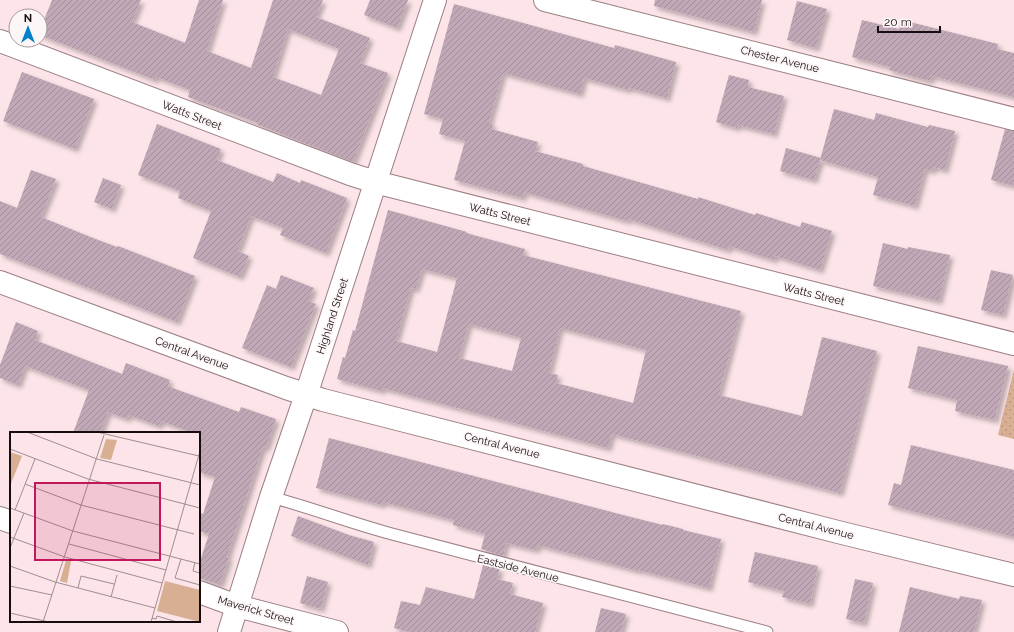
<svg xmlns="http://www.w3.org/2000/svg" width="1014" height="632" font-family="Raleway,sans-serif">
  <defs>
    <pattern id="green-dots" width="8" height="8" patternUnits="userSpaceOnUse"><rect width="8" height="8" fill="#d9af93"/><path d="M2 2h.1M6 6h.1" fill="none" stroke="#ba957e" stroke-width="1.8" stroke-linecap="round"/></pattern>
    <pattern id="building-hatch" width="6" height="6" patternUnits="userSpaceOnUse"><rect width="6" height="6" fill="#c0a8b6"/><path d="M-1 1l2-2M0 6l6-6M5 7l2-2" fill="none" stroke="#a48f9b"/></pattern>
    <filter id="shadow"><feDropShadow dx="3.5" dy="3.5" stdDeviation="2" flood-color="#0004"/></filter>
  </defs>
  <rect width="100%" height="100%" fill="#fce4e8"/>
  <path fill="url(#green-dots)" d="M1014,370V439L998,435Z"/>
  <path fill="url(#building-hatch)" fill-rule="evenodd" filter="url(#shadow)" d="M52,0H141L132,22L185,43L199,0H223L207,51L251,68L273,0H323L316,17L370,38L360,63L388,73L353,162L258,125V123L188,97L190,90L156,77L155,80L40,35V30ZM288,29L339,49L321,95L273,77Z
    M370,0H408L397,28L364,15Z
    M655,0H762L754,32L654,6Z
    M797,1L827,9L816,48L787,40Z
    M454,4L614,48L615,45L676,62L667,98L629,88L628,90L584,78L580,94L503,73L489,123L493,124L491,129L538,142L535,151L583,164V166L698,199V197L755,215L756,213L800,227L802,222L832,231L820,270L775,256L774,260L729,246L728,250L628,219L627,221L524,192L523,198L454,180L465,141L439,134L443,119L424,114Z
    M862,20L899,29L902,20L998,44L997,49L1014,53V97L932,76L930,81L889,70L890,67L852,57Z
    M22,72L94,99L75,149L3,121Z
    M729,75L749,80L748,87L784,96L774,134L738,125L737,128L716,122Z
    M834,109L874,120L876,113L928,127L929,125L955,131L945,170L934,167L933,171L925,169L915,206L873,195L878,177L820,160Z
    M157,124L221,149L217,160L273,182L277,173L300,183L301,180L347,198L326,253L280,235L283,228L251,216L238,251L249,256L240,277L193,258L211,211L178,198L180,191L138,175Z
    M1005,129L1014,131V186L991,180Z
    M786,148L821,158L814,180L780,171Z
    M31,170L56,179L41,217L93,238L117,247L118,246L195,276L177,322L0,254V201L17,208Z
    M103,178L121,185L112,209L94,202Z
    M388,210L467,232L466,233L525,249L523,255L741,311L719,395L802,416L822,337L877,351L840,493L612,434L608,448L382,388V391L337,379L343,357L345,358L353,330L355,331ZM422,269L457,278L437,352L396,341L411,288L416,289ZM469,324L521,338L512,371L459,358ZM560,328L646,350L633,403L556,383L558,375L549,373Z
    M883,243L908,249V247L950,255L939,301L873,286Z
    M991,270L1013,275L1003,315L981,310Z
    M281,275L314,288L308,301L316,304L291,367L242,348L267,285L276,289Z
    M16,322L38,331L35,340L122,374L126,363L170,380L168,386L178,390L239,412L241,407L276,419L266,448L263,447L227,557L229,558L220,585L199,578V564L209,534L199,531V512L203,514L215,477L199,472V433H193L161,421L159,426L129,415L127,419L108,412L100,433H73L89,390L25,366L18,385L0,378V365Z
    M918,346L1008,366L995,420L955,411L957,400L908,388Z
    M329,438L627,516L663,525V524L683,529V530L721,539L709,588L638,570V571L538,545L536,550L506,543L503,556L481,549L485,534L453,525L454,520L383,502L382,505L316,488Z
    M911,445L1014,470V537L888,505L894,483L901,485Z
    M298,516L349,535L374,542L368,565L291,536Z
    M755,552L818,566L810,604L782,597L784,591L748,582Z
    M483,565L500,569L497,579L513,583L510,594L543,603L535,632H409L394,628L401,601L420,605L426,587L474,599Z
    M307,576L328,582L321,609L300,603Z
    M855,579L873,583L864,623L846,619Z
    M910,587L959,599L960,596L982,600L974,632H899Z
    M601,608L626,614L621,632H595Z"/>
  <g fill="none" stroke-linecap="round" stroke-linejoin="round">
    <defs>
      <path id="service" d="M271,497C312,508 351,523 392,534L767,632"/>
      <path id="minor" d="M545,0L1014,119
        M0,41L350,174L375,182L1014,344
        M306,395L435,0
        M0,518L11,522
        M199,592L237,606L337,632"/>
      <path id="tertiary" d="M0,282L286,388L323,400L842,533L1014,575
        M229,632L271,497L306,395"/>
    </defs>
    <use href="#service" stroke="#9b7f84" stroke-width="13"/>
    <use href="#minor" stroke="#9b7f84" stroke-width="24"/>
    <use href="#tertiary" stroke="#9b7f84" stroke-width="24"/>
    <use href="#service" stroke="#fff" stroke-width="11"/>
    <use href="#minor" stroke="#fff" stroke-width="22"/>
    <use href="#tertiary" stroke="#fff" stroke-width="22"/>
  </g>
  <g text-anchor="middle" stroke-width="3.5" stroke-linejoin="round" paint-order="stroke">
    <g font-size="11" fill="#170d0f" stroke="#fdf6f7">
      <text transform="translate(780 59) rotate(14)" y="4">Chester Avenue</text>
      <text transform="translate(192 115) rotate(21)" y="4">Watts Street</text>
      <text transform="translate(500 214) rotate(14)" y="4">Watts Street</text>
      <text transform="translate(814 294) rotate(14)" y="4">Watts Street</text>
      <text transform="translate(332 316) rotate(-72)" y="4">Highland Street</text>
      <text transform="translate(192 353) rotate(20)" y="4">Central Avenue</text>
      <text transform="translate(502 445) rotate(14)" y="4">Central Avenue</text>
      <text transform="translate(816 526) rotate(14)" y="4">Central Avenue</text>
      <text transform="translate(518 568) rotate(14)" y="4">Eastside Avenue</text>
      <text transform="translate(256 610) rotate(16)" y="4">Maverick Street</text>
    </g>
  </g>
  <g transform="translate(10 432)">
    <rect width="190" height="190" fill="#fce4e8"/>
    <path d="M96,7L107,8L101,28L90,26ZM56,128L61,129L57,151L50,149ZM155,149L190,158V190L147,179Z" fill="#d9af93"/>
    <path d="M0,20L12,24L0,54Z" fill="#d9af93"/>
    <path d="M180,160L190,163V189L173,185Z" fill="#d9af93"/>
    <path fill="none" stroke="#a08e91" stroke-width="1" d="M17,0L87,27L190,53M87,0L189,24M0,17L78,47L190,76M15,52L71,73L184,102M0,76L63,99L190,132M5,78L25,27M0,105L55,125L152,151M59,112L156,138M0,116L14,81M171,127L165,146L190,153M185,130L183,139L190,141M0,134L45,150L145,176M0,154L42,163M68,156L71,144L104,152M101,165L107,143M0,181L39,190M142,186L146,187L147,184L167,190M33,190L94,3M141,190L190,19"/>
    <path fill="#c2185b" fill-opacity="0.15" stroke="#c2185b" stroke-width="2" d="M25,51H150V128H25Z"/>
    <rect width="190" height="190" fill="none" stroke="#170d0f" stroke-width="2"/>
  </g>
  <g transform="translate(28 28)"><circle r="19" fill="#fdf6f7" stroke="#a1999a"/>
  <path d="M0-3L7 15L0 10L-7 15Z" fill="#0082c9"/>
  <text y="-6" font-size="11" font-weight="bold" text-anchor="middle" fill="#170d0f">N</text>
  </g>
  <path d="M878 26v6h62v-6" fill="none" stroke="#170d0f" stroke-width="2"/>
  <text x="884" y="26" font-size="12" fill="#170d0f" stroke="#fdf6f7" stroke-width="3" paint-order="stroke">20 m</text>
</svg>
